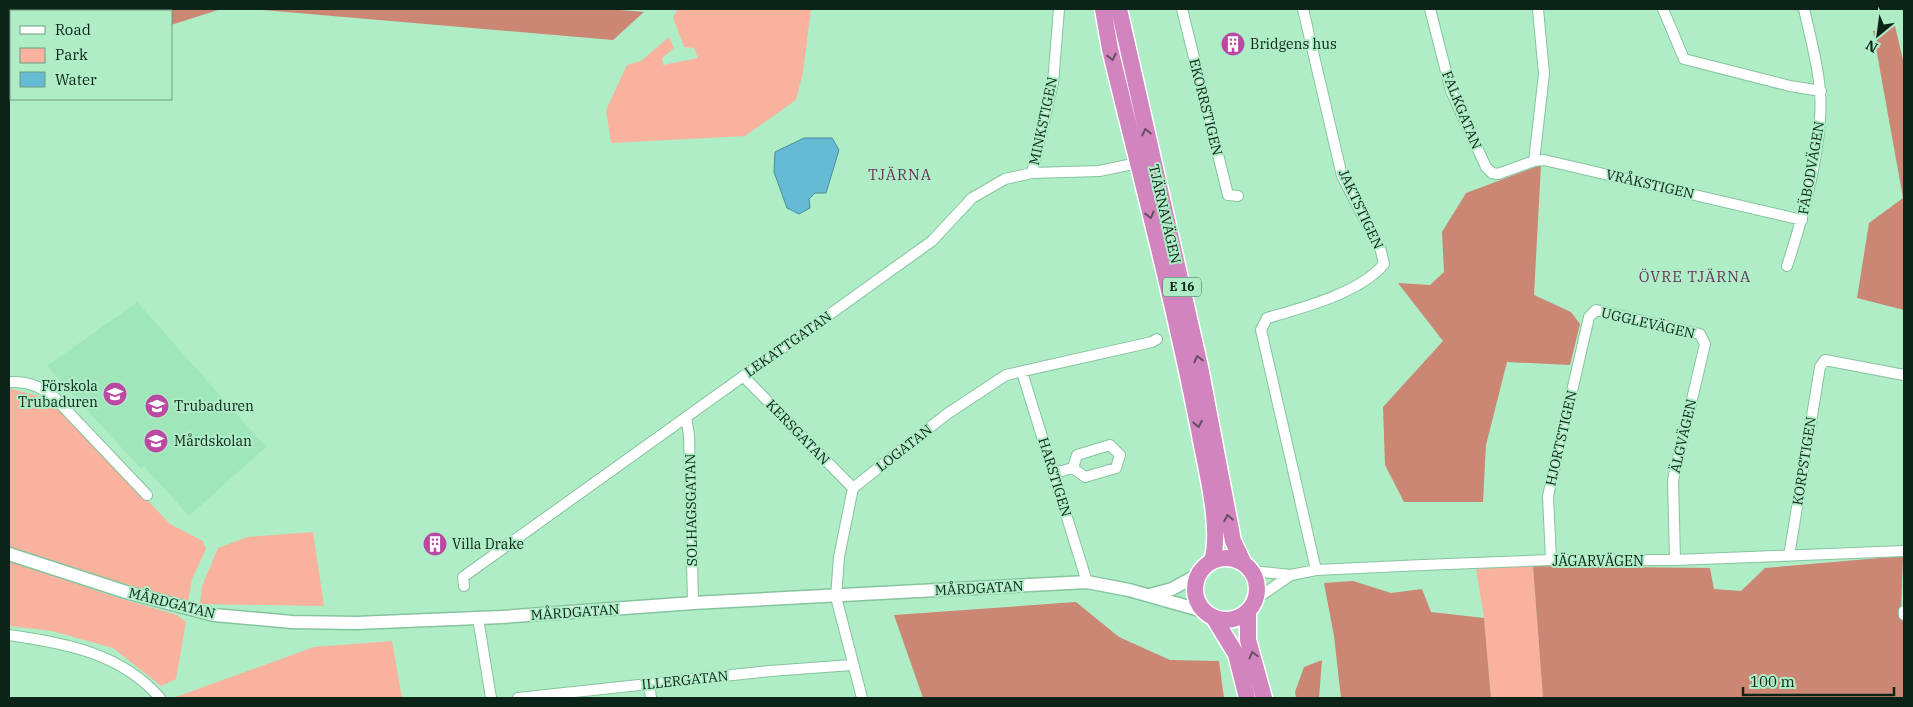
<svg xmlns="http://www.w3.org/2000/svg" width="1913" height="707" font-family="'IBM Plex Serif',serif">
  <rect width="100%" height="100%" fill="#afedc7"/>
  <path fill="#9fe6bb" d="M137,302L266,447L189,516L144,466L141,469L47,366Z"/>
  <path fill="#f9b29d" d="M678,9H811L803,72L796,100L745,136L611,143L606,110L627,65L641,61L669,37L674,48L662,58L663,65L698,58L694,48L684,47L673,17Z
    M9,388L52,400L170,524L203,541L206,549L192,579L188,602L117,584L9,550Z
    M313,532L324,606L200,604L202,586L218,548L248,537Z
    M9,560L112,596L177,615L186,622L176,679L161,686L113,648L52,631L9,626Z
    M1533,566L1543,698H1491L1484,618L1476,569Z
    M392,641L402,698H173L314,647Z"/>
  <path fill="#cb8773" d="M122,9H221L171,25V11H123Z
    M250,9H608L644,12L613,40Z
    M1895,26L1904,64V310L1857,298L1869,223L1903,198L1873,31Z
    M1541,165L1534,295L1571,312L1580,324L1570,365L1507,362L1486,445L1483,502H1404L1385,465L1383,407L1443,341L1398,283L1430,285L1444,272L1442,232L1466,193Z
    M1903,556L1901,612H1904V698H1543L1533,566L1710,568L1714,589L1741,591L1765,568Z
    M1353,581L1391,593L1422,589L1431,612L1484,618L1491,698H1341L1334,636L1324,583Z
    M1076,602L1119,637L1170,660L1219,661L1224,698H923L894,615Z
    M1322,660L1319,698H1296L1295,692L1304,667Z"/>
  <path fill="#65bbd3" stroke="#4a8e9b" d="M804,138H832L839,150L826,193H815L809,199L810,208L799,214L787,208L774,172L775,152Z"/>
  <g fill="none" stroke-linecap="round" stroke-linejoin="round">
    <defs>
      <path id="minor" d="M1182,9L1228,195L1238,196
        M1303,9L1342,176L1381,251L1384,264C1360,293 1302,308 1267,318L1261,330L1316,570
        M1430,9L1451,91L1486,167L1492,173L1498,174L1534,161L1544,160L1802,220
        M1663,9L1684,59L1790,86L1821,91
        M1534,161L1544,74L1538,9
        M1032,173L1053,83L1059,9
        M1787,266C1803,218 1824,142 1820,91C1818,64 1810,36 1804,9
        M1022,372L1087,582
        M743,376L853,488
        M9,382C28,381 39,386 54,397L147,495
        M686,417L689,435L693,603
        M1054,473L1073,468L1085,477L1116,468L1120,455L1110,445L1077,455L1073,468
        M1789,556L1820,367L1825,360L1904,375
        M1551,560L1548,496L1589,317L1596,310L1700,334L1705,344L1673,480L1675,560
        M1252,571L1291,575L1316,570L1423,565L1551,560H1675L1904,551
        M464,586L463,577L932,241L972,198L1005,179L1032,173L1099,171L1138,163
        M1256,599L1291,575
        M1904,611V615
        M478,618L491,698
        M9,635C65,643 121,653 160,698
        M649,683L651,698
        M518,698L770,671L852,665
        M862,698L836,597L839,557L853,488L947,414L1006,375L1152,342L1157,339"/>
      <path id="tertiary" d="M9,554L126,592L214,615L292,622L356,623L502,617L693,603L1087,582L1129,590L1203,611
        M1150,595L1172,589L1199,574"/>
      <path id="trunk" d="M1103,9L1110,49C1141,177 1175,305 1200,435C1206,468 1222,529 1212,561
        M1119,9L1200,367L1233,541L1244,564
        M1195 589a31 31 0 1 1 62 0a31 31 0 1 1-62 0Z
        M1248,612V640L1264,698
        M1214,618L1236,654L1247,698"/>
    </defs>
    <use href="#minor" stroke="#86c39f" stroke-width="12"/>
    <use href="#tertiary" stroke="#86c39f" stroke-width="15"/>
    <use href="#trunk" stroke="#fff" stroke-width="19"/>
    <use href="#minor" stroke="#fff" stroke-width="10"/>
    <use href="#tertiary" stroke="#fff" stroke-width="12"/>
    <use href="#trunk" stroke="#d284bf" stroke-width="16"/>
  </g>
  <defs><path id="oneway-chevron" d="M-2-3.5L2.5 0L-2 3.5" fill="none" stroke-width="1.6" stroke-linecap="round" stroke-linejoin="round" transform="scale(1.25)"/></defs>
  <g stroke="#654f63">
    <use href="#oneway-chevron" transform="translate(1112 57) rotate(76)"/>
    <use href="#oneway-chevron" transform="translate(1146 132) rotate(-103)"/>
    <use href="#oneway-chevron" transform="translate(1150 215) rotate(76)"/>
    <use href="#oneway-chevron" transform="translate(1198 359) rotate(-103)"/>
    <use href="#oneway-chevron" transform="translate(1198 424) rotate(79)"/>
    <use href="#oneway-chevron" transform="translate(1228 518) rotate(-101)"/>
    <use href="#oneway-chevron" transform="translate(1253 655) rotate(-105)"/>
  </g>
  <defs>
    <symbol id="building-disc" viewBox="-11 -11 22 22"><circle r="9.5" fill="#bb48a2" stroke="#afedc7"/><path d="M-4-6H4V6H1V3H-1V6H-4ZM-2.5-4.3h1.7v1.8h-1.7ZM.8-4.3h1.7v1.8H.8ZM-2.5-1h1.7V.8h-1.7ZM.8-1h1.7V.8H.8Z" fill="#fff"/></symbol>
    <symbol id="school-disc" viewBox="-11 -11 22 22"><circle r="9.5" fill="#bb48a2" stroke="#afedc7"/><path d="M0-5L7-2L0 1L-7-2ZM-4 1L0 2.5L4 1V4Q0 6-4 4Z" fill="#fff"/></symbol>
  </defs>
  <g fill-rule="evenodd">
    <use href="#building-disc" x="1219" y="30" width="28" height="28"/>
    <use href="#school-disc" x="101" y="380" width="28" height="28"/>
    <use href="#school-disc" x="143" y="392" width="28" height="28"/>
    <use href="#school-disc" x="142" y="427" width="28" height="28"/>
    <use href="#building-disc" x="421" y="530" width="28" height="28"/>
  </g>
  <g text-anchor="middle" stroke-width="4" stroke-linejoin="round" paint-order="stroke">
    <rect fill="#afedc7" stroke="#3c604c" stroke-width="1" x="1163" y="277.5" width="38" height="19" rx="4"/>
    <g font-size="12" font-weight="bold" fill="#0b2417">
      <text x="1182" y="291">E 16</text>
    </g>
    <g font-size="14" fill="#0b2417" stroke="#afedc7" text-anchor="start">
      <text x="1250" y="49">Bridgens hus</text>
      <text x="98" y="391" text-anchor="end">Förskola<tspan x="98" dy="16">Trubaduren</tspan></text>
      <text x="174" y="411">Trubaduren</text>
      <text x="174" y="446">Mårdskolan</text>
      <text x="452" y="549">Villa Drake</text>
    </g>
    <g font-size="14" fill="#0b2417" stroke="#afedc7">
      <text transform="translate(1206 107) rotate(76)" y="5">EKORRSTIGEN</text>
      <text transform="translate(1462 110) rotate(68)" y="5">FALKGATAN</text>
      <text transform="translate(1043 121) rotate(-78)" y="5">MINKSTIGEN</text>
      <text transform="translate(1811 168) rotate(-80)" y="5">FÄBODVÄGEN</text>
      <text transform="translate(1650 184) rotate(13)" y="5">VRÅKSTIGEN</text>
      <text transform="translate(1361 209) rotate(65)" y="5">JAKTSTIGEN</text>
      <text transform="translate(1165 214) rotate(77)" y="5">TJÄRNAVÄGEN</text>
      <text transform="translate(1648 323) rotate(13)" y="5">UGGLEVÄGEN</text>
      <text transform="translate(788 344) rotate(-35)" y="5">LEKATTGATAN</text>
      <text transform="translate(798 432) rotate(46)" y="5">KERSGATAN</text>
      <text transform="translate(1683 436) rotate(-77)" y="5">ÄLGVÄGEN</text>
      <text transform="translate(1561 438) rotate(-77)" y="5">HJORTSTIGEN</text>
      <text transform="translate(904 448) rotate(-38)" y="5">LOGATAN</text>
      <text transform="translate(1804 461) rotate(-81)" y="5">KORPSTIGEN</text>
      <text transform="translate(1055 477) rotate(73)" y="5">HARSTIGEN</text>
      <text transform="translate(691 510) rotate(-91)" y="5">SOLHAGSGATAN</text>
      <text x="1598" y="566">JÄGARVÄGEN</text>
      <text transform="translate(979 588) rotate(-3)" y="5">MÅRDGATAN</text>
      <text transform="translate(172 603) rotate(14)" y="5">MÅRDGATAN</text>
      <text transform="translate(575 612) rotate(-4)" y="5">MÅRDGATAN</text>
      <text transform="translate(685 680) rotate(-6)" y="5">ILLERGATAN</text>
    </g>
    <g font-size="15" letter-spacing="1" fill="#6c325e" stroke="#afedc7">
      <text x="900" y="180">TJÄRNA</text>
      <text x="1695" y="282">ÖVRE TJÄRNA</text>
    </g>
  </g>
  <rect width="1913" height="707" fill="none" stroke="#0b2417" stroke-width="20"/>
  <rect x="10" y="10" width="162" height="90" fill="#afedc7" stroke="#6d9d81"/>
  <rect x="20" y="26" width="25" height="8" fill="#ffffff" stroke="#6d9d81"/>
  <text x="55" y="35" font-size="15" fill="#0b2417">Road</text>
  <rect x="20" y="48" width="25" height="15" fill="#f9b29d" stroke="#6d9d81"/>
  <text x="55" y="60" font-size="15" fill="#0b2417">Park</text>
  <rect x="20" y="72" width="25" height="15" fill="#65bbd3" stroke="#6d9d81"/>
  <text x="55" y="85" font-size="15" fill="#0b2417">Water</text>
  <g transform="translate(1878 35) rotate(209)" stroke="#afedc7" stroke-width="4" paint-order="stroke">
  <path d="M0-4L9 19L0 12L-9 19Z" fill="#0b2417"/>
  <text y="-8" font-size="14" font-weight="bold" text-anchor="middle" fill="#0b2417">N</text>
  </g>
  <path d="M1743 687v8h151v-8" fill="none" stroke="#0b2417" stroke-width="2.5"/>
  <text x="1750" y="687" font-size="15" fill="#0b2417" stroke="#afedc7" stroke-width="4" paint-order="stroke">100 m</text>
</svg>
